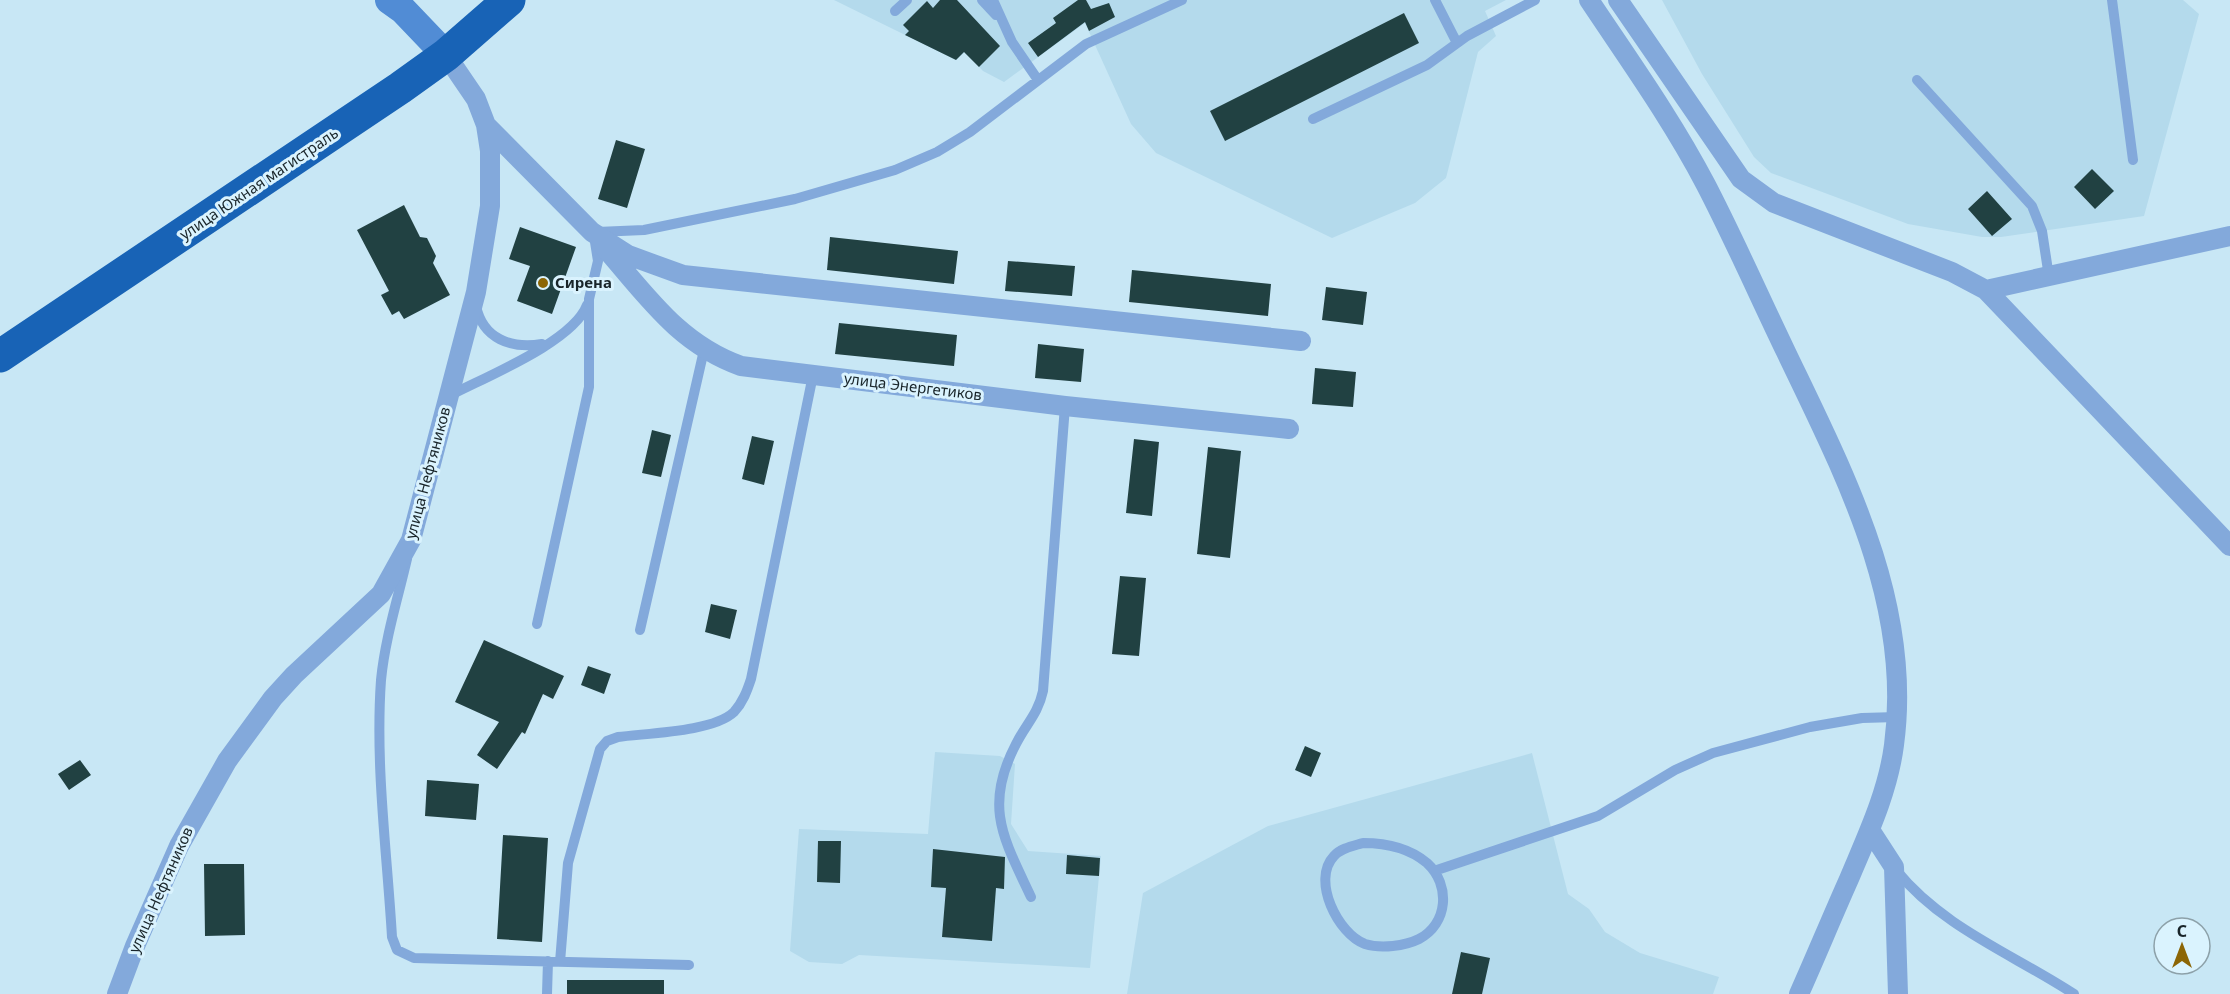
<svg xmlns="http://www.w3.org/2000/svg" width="2230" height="994" font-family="'Noto Sans',sans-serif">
  <rect width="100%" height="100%" fill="#c8e7f5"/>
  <path fill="#b4daec" d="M834,0H1506L1485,11L1496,36L1478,52L1446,178L1415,203L1332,238L1156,153L1131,124L1085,23L1004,82L983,71L965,52L956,60Z
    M1662,0H2183L2199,14L2144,216L2001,237H1982L1908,224L1771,173L1754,157L1702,74Z
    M935,752L1000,756L1015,764L1011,824L1028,851L1101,856L1090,968L859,955L842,964L809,962L790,951L799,829L928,834Z
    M1532,753L1568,894L1589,909L1605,932L1640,953L1719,977L1713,994H1127L1143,893L1268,826Z"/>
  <path fill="#214142" d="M940,0H957L1000,46L979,67L964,52L956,60L905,35L909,31L903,25L927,1L933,8Z
    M1078,0H1086L1091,9L1109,3L1115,17L1089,31L1085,22L1038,57L1028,43L1056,23L1053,18Z
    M1404,13L1419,43L1225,141L1210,111Z
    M616,140L645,149L627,208L598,199Z
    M2092,169L2114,191L2095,209L2074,187Z
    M1987,191L2012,219L1992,236L1968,209Z
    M404,205L420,237L427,238L436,256L433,263L450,295L404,319L399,311L392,315L381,295L389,291L357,230Z
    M520,227L576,247L552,314L517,301L530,266L509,259Z
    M830,237L958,251L954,284L827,270Z
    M1008,261L1075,266L1072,296L1005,291Z
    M1132,270L1271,284L1268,316L1129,302Z
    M1326,287L1367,292L1363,325L1322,320Z
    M839,323L957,335L954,366L835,354Z
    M1038,344L1084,349L1081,382L1035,378Z
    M1315,368L1356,372L1353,407L1312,404Z
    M652,430L671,435L661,477L642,473Z
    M752,436L774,441L764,485L742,479Z
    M1134,439L1159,442L1152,516L1126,513Z
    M1208,447L1241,451L1230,558L1197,554Z
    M1120,576L1146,578L1139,656L1112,654Z
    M711,604L737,610L730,639L705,632Z
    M484,640L564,676L553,699L543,694L525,734L522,732L497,769L477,755L499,722L455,702Z
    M588,666L611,674L604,694L581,685Z
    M1305,746L1321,753L1311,777L1295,770Z
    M80,760L91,775L69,790L58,774Z
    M427,780L479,784L476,820L425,816Z
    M503,835L548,838L542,942L497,939Z
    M818,841H841L840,883L817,882Z
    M933,849L1005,857L1004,889L996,888L992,941L942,937L946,888L931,887Z
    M1067,855L1100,858L1099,876L1066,874Z
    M204,864H244L245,935L205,936Z
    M1461,952L1490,958L1482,994H1452Z
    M567,980H664V994H567Z"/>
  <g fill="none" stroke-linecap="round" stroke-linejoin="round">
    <path stroke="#83a9db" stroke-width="10" d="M982,0L996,15
      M993,0L1012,42L1038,80
      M1435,0L1457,43
      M2112,0L2133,160
      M895,11L907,0
      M1917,80L2032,206L2042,231L2049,277
      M1313,119L1427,65L1467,36L1535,0
      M597,232L644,230L795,199L895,170L937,152L970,132L1086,44L1182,0
      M476,306C483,339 511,349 542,344
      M449,396C485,377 573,342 587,305
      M407,559C398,598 385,639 381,680C375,765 387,852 392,937L397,950L414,958L689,965
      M537,624L589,387V299L598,261L595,242
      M640,630L704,350
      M1363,843C1386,843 1408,847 1427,863C1451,885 1448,924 1419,939C1405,946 1381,949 1365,944C1338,934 1311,880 1334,856C1341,848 1353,846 1363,843Z
      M1896,870C1943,928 2013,954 2074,994
      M1434,871L1598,816L1675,770L1713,753L1810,727L1862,718L1897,717
      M1031,897C1004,839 983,807 1016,744C1026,724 1038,714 1043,691L1065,406
      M560,962L568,863L600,749L607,741L618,737C647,733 713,732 734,712C743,702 747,691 751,679L813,375
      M547,994L548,961"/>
    <path stroke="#83a9db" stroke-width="20" d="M1589,0C1629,60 1672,120 1706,185C1734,239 1759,296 1786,352C1845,475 1913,604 1894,745C1888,792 1867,836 1849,879C1832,917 1816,956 1799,994
      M1618,0L1741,179L1774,203L1952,272L1986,290L2230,546
      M486,125L592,232L628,255L683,275L1301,341
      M605,248C647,296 679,344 741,366L1065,406L1289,429
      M1986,290L2230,236
      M1870,830L1894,867L1898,994
      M117,994L135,946L179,846L227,761L273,698L294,675L381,594L411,540L476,292L490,206V151L486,125L476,99L446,55"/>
    <path stroke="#518cd5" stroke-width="28" d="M389,0L403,10L446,55"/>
    <path stroke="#1863b6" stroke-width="33" d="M0,356L400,88L446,55L509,0"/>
  </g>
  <circle fill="#8c6606" stroke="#daf3fe" stroke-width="2" cx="543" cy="283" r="6"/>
  <g text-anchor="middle" stroke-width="6" stroke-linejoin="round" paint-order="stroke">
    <g font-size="15" fill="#19252a" stroke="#daf3fe">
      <text transform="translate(259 184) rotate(-34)" y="5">улица Южная магистраль</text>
      <text transform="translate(913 387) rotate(7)" y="5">улица Энергетиков</text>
      <text transform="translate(428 473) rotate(-75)" y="5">улица Нефтяников</text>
      <text transform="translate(161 890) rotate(-66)" y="5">улица Нефтяников</text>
    </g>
    <g font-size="15" font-weight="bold" fill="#19252a" stroke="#daf3fe" text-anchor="start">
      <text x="555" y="288">Сирена</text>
    </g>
  </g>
  <g transform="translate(2182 946)"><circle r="28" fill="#daf3fe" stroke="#8da1a9" stroke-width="1.5"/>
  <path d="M0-4.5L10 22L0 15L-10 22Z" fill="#8c6606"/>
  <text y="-9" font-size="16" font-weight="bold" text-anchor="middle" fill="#19252a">С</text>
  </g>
</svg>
